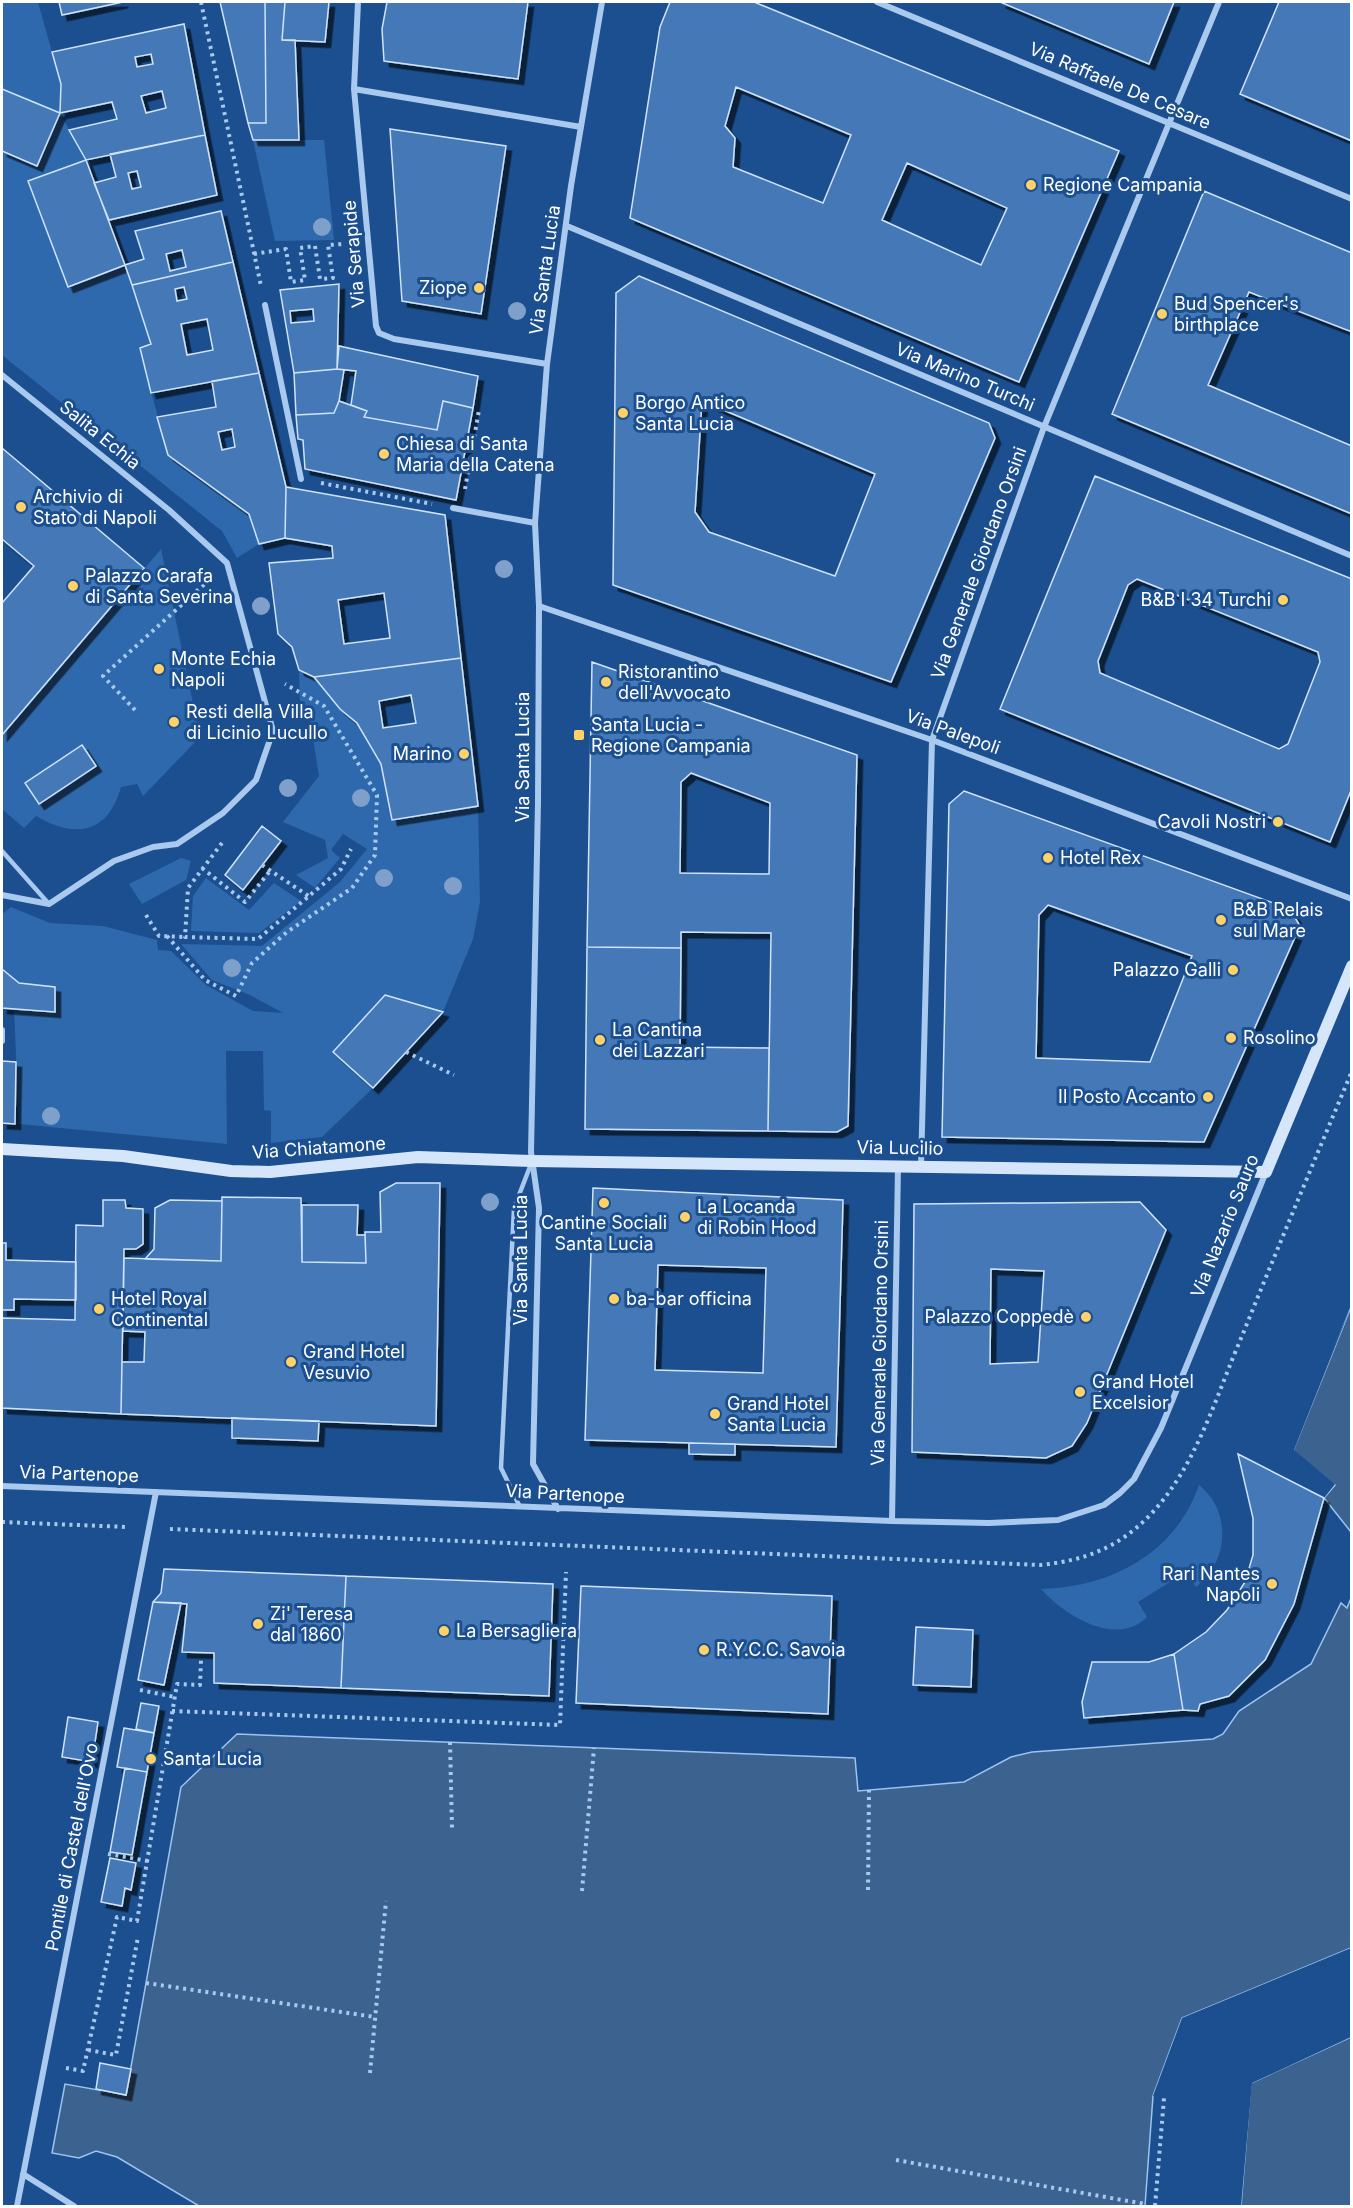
<svg xmlns="http://www.w3.org/2000/svg" width="1353" height="2208" font-family="Inter,sans-serif">
  <defs>
    <filter id="shadow"><feDropShadow dx="5.5" dy="5.5" stdDeviation="0" flood-color="#0009"/></filter>
  </defs>
  <rect width="100%" height="100%" fill="#1b4f8f"/>
  <path fill="#2e69ad" fill-rule="evenodd" d="M2,2H38L61,84L60,113L86,160L28,182L68,287L125,265L151,344L140,349L168,455L249,514L259,544L237,558L222,531L2,355V151L37,166L60,114L2,89Z
    M253,140H324L334,240L275,241Z
    M161,549L200,737L143,796L137,784L121,787C108,834 75,839 36,816L24,828L2,809V735ZM82,745L95,766L38,804L25,783Z
    M299,670L314,677L340,709L357,723L381,764L392,820L478,806L480,902L473,939L443,1012L385,995L333,1052L373,1088L322,1137L271,1143V1111L264,1110L263,1051H226L227,1144L19,1124L14,1009L54,1012L55,987L19,983L2,969V914L11,907L50,923L103,926L157,940L158,950L171,951L206,985L253,1011L283,1013L250,995L212,980L181,944L262,946L340,882L367,849L343,834L331,850L340,858L315,888L296,875L328,858L325,840L283,822L319,776L308,707L300,708Z
    M181,858L191,861L186,880L142,904L129,884Z
    M206,878L249,910L274,883L301,901L259,933L191,931L193,896Z
    M1199,1485C1232,1511 1229,1562 1196,1587L1186,1572L1138,1602L1147,1617C1116,1648 1064,1615 1041,1589C1111,1587 1175,1554 1199,1485Z"/>
  <path fill="#3c6290" stroke="#9cc4f0" stroke-width="1.5" d="M1351,1307V1532L1324,1498L1335,1485L1293,1451Z
    M1351,1598V1948L1182,2018L1153,2096L1145,2206H199L117,2157L96,2151L79,2158L52,2153L65,2084L126,2095L181,1787L237,1734L855,1758L858,1791L964,1782L1011,1757L1032,1752L1213,1739L1223,1734L1239,1711L1311,1664L1341,1603L1347,1608Z
    M1351,2037V2206H1241L1251,2083Z"/>
  <path fill="#1b4f8f" d="M1352,1304L1294,1450L1335,1484L1324,1498L1321,1497L1331,1485L1290,1450Z
    M2,1562L115,1567L89,1720L68,1717L62,1757L82,1760L26,2063L2,2058V1817L21,1714L13,1684L2,1671Z
    M1351,1948L1352,1951L1184,2021L1156,2096H1153L1182,2018Z
    M1352,2034L1351,2037L1252,2083L1241,2206H1238L1249,2081Z"/>
  <path fill="#4478b7" stroke="#cfe3fa" stroke-width="1.5" fill-rule="evenodd" filter="url(#shadow)" d="M59,2H123L62,15Z
    M220,2H265L266,123H248Z
    M265,2H285L282,40H295L299,140H253L248,123H266Z
    M285,2H329L325,42L282,40Z
    M387,2H528L518,79L384,61L382,29Z
    M670,2H754L1119,151L1019,382L630,218L660,27ZM736,87L851,135L823,203L733,167L735,138L725,126ZM907,163L1007,208L981,265L882,220Z
    M1000,2H1174L1149,64Z
    M1279,2H1352V141L1240,94Z
    M184,24L205,135L86,160L69,130L117,119L112,102L60,113L61,84L52,52ZM151,54L153,64L137,67L135,57ZM162,91L166,108L146,113L141,96Z
    M2,89L60,113L37,166L2,151Z
    M390,129L506,146L481,314L402,301Z
    M205,135L217,195L109,220L94,183L116,177L110,154ZM137,171L141,187L132,189L128,173Z
    M86,160L125,265L68,287L28,181Z
    M1204,191L1352,253V332L1249,292L1208,385L1352,446V514L1112,414Z
    M221,211L233,262L132,285L125,265L144,259L135,231ZM182,250L186,267L170,271L166,254Z
    M233,262L259,373L151,393L140,348L151,344L132,285ZM184,287L187,299L177,301L175,289ZM207,319L213,350L187,355L181,324Z
    M639,276L989,423L995,438L891,682L613,585L616,293ZM702,401L875,474L835,576L709,532L695,512Z
    M339,284L337,369L294,373L280,290ZM313,309L314,321L291,323L290,311Z
    M339,346L478,376L473,408L443,401L437,430L364,417L367,411L351,405L356,371L337,369Z
    M337,369L344,370L339,401L334,413L296,415L294,373Z
    M259,373L286,487L285,538L259,544L249,514L168,455L157,417L216,407L212,381ZM232,429L235,447L222,450L218,432Z
    M339,401L367,411L364,417L437,430L443,401L473,408L456,500L305,469L303,440L298,439L296,415L334,413Z
    M2,448L144,568L2,735V603L34,566L2,539Z
    M1095,476L1352,579V788L1330,842L1000,709ZM1137,579L1318,652L1320,662L1288,744L1279,749L1100,673L1098,661L1128,585Z
    M286,487L445,515L461,658L314,677L299,670L292,647L278,634L269,563L333,558L332,546L285,538ZM384,593L390,638L344,644L338,600Z
    M461,658L478,806L392,820L381,764L357,723L340,709L314,677ZM411,695L416,723L383,728L379,701Z
    M592,662L857,755L848,1126L837,1132L768,1131L771,933L681,932V948L587,947ZM691,773L770,803L769,874L680,873L681,782Z
    M82,745L96,766L39,804L25,783Z
    M964,791L1290,909L1300,926L1204,1142L942,1137L949,804ZM1048,905L1192,956L1150,1062L1036,1058L1039,915Z
    M262,826L281,841L243,890L225,875Z
    M587,947L681,948L680,1047L769,1048L768,1131L585,1129Z
    M2,969L19,983L55,987V1012L2,1008Z
    M385,995L443,1012L373,1088L333,1052Z
    M2,1061L16,1062L15,1124L2,1123Z
    M396,1183H440L436,1426L121,1414L122,1362H144L145,1332L123,1331L124,1258L221,1261L222,1197L301,1198L302,1262L366,1263L365,1232H381L380,1192Z
    M593,1188L843,1200L836,1447L585,1440ZM658,1265L766,1268L763,1373L655,1370Z
    M103,1200H125L126,1208L143,1209V1244L136,1249H124L121,1414L2,1408V1318L75,1320L76,1225L103,1226Z
    M170,1200L222,1201L221,1261L145,1259L154,1249L155,1208Z
    M1140,1202L1166,1230L1087,1423L1072,1446L1046,1458L912,1452L914,1204ZM991,1269L1044,1271L1038,1362L990,1364Z
    M302,1205H358L357,1235H365L366,1263L302,1262Z
    M2,1243H6V1260L76,1262V1300L14,1299V1310H2Z
    M232,1418L319,1421L318,1441L232,1438Z
    M689,1443L735,1444V1455L689,1454Z
    M1238,1454L1324,1498L1294,1604L1265,1660L1229,1696L1200,1704L1198,1711L1183,1710L1174,1654L1206,1632L1227,1610L1245,1582L1253,1555V1518Z
    M164,1569L346,1576L341,1688L214,1683V1653L182,1652L187,1604L153,1602L161,1593Z
    M346,1576L553,1584L549,1696L341,1688Z
    M581,1586L832,1596L828,1714L576,1703Z
    M153,1602L181,1603L164,1685L138,1680Z
    M916,1627L973,1630L971,1687L913,1685Z
    M1174,1654L1183,1710L1084,1718L1082,1702L1092,1662H1149Z
    M141,1703L159,1706L154,1733L136,1729Z
    M68,1717L98,1722L92,1762L62,1757Z
    M124,1728L154,1733L147,1772L117,1767Z
    M125,1768L147,1772L132,1855L110,1852Z
    M110,1858L136,1863L131,1890L125,1888L122,1906L101,1902Z
    M100,2063L131,2069L126,2095L96,2089Z"/>
  <g fill="none" stroke-linecap="round" stroke-linejoin="round">
    <path stroke="#a9c9ee" stroke-width="4" stroke-dasharray="3 4.5" stroke-linecap="butt" d="M201,2L261,286
      M254,254L286,249L291,282L305,280L300,248L315,246L320,279L333,278L328,245L344,244
      M321,483L432,504
      M465,489L479,410
      M135,710L103,676L209,580
      M222,843L188,888L185,937L258,939L341,869L351,849
      M262,865L310,897
      M202,868L245,902L270,871
      M146,915L159,936L185,937
      M167,936L205,980L236,996L252,963L287,932L352,888L375,855L377,795L324,706L285,684
      M406,1052L454,1075
      M2,1522L127,1527
      M170,1529L1040,1565C1083,1561 1118,1548 1149,1516C1196,1468 1216,1396 1242,1336C1278,1247 1315,1159 1352,1071
      M140,1690L175,1697
      M172,1711L560,1725L566,1572
      M450,1742L452,1828
      M108,1854L148,1861
      M868,1890L869,1790
      M582,1891L594,1748
      M146,1983L375,2017
      M88,2050L116,2055L138,1937
      M66,2068L83,2071L117,1917L137,1921L177,1684L200,1685L201,1660
      M370,2073L386,1901
      M896,2160L1145,2204
      M1155,2206L1164,2098"/>
    <path stroke="#a9c9ee" stroke-width="4.5" d="M2,851L49,904
      M520,1507L501,1468L514,1208L531,1164"/>
    <path stroke="#a9c9ee" stroke-width="6" d="M358,2L354,89L376,326L379,333L394,339L547,364
      M877,2L1352,199
      M354,89L581,127
      M567,226L1352,556
      M265,305L301,479
      M2,375L169,510L227,563L273,731L256,780L223,813L177,844L153,847L114,861L49,904L2,895
      M453,508L535,523
      M539,606L932,740L1352,899
      M2,1030V1041
      M921,1167L932,740L1044,427L1219,2
      M2,1486L892,1521L989,1523L1058,1520L1104,1505L1120,1493L1134,1479L1161,1428L1266,1172
      M558,1509L533,1464L539,1208L531,1152L538,802L539,606L535,523L547,364L571,186L602,2
      M892,1521L898,1167
      M23,2174L74,2206
      M17,2206L156,1492"/>
    <path stroke="#d6e6fa" stroke-width="12" d="M2,1149L123,1156L231,1171L270,1172L418,1157L532,1161L1266,1172L1352,966"/>
  </g>
  <g fill="#7ea0ca">
    <circle cx="322" cy="227" r="9"/>
    <circle cx="517" cy="311" r="9"/>
    <circle cx="504" cy="569" r="9"/>
    <circle cx="261" cy="606" r="9"/>
    <circle cx="288" cy="788" r="9"/>
    <circle cx="361" cy="798" r="9"/>
    <circle cx="384" cy="878" r="9"/>
    <circle cx="453" cy="886" r="9"/>
    <circle cx="232" cy="968" r="9"/>
    <circle cx="51" cy="1116" r="9"/>
    <circle cx="490" cy="1202" r="9"/>
  </g>
  <g fill="#ffd166" stroke="#1b4f8f" stroke-width="2">
    <circle cx="1031" cy="185" r="6"/>
    <circle cx="479" cy="288" r="6"/>
    <circle cx="1162" cy="314" r="6"/>
    <circle cx="623" cy="413" r="6"/>
    <circle cx="384" cy="454" r="6"/>
    <circle cx="21" cy="507" r="6"/>
    <circle cx="73" cy="586" r="6"/>
    <circle cx="1283" cy="600" r="6"/>
    <circle cx="159" cy="669" r="6"/>
    <circle cx="606" cy="682" r="6"/>
    <circle cx="174" cy="722" r="6"/>
    <rect x="573" y="729" width="12" height="12" rx="3"/>
    <circle cx="464" cy="754" r="6"/>
    <circle cx="1278" cy="822" r="6"/>
    <circle cx="1048" cy="858" r="6"/>
    <circle cx="1221" cy="920" r="6"/>
    <circle cx="1233" cy="970" r="6"/>
    <circle cx="1231" cy="1038" r="6"/>
    <circle cx="600" cy="1040" r="6"/>
    <circle cx="1208" cy="1097" r="6"/>
    <circle cx="604" cy="1203" r="6"/>
    <circle cx="685" cy="1217" r="6"/>
    <circle cx="614" cy="1299" r="6"/>
    <circle cx="99" cy="1309" r="6"/>
    <circle cx="1086" cy="1317" r="6"/>
    <circle cx="291" cy="1362" r="6"/>
    <circle cx="1080" cy="1392" r="6"/>
    <circle cx="715" cy="1414" r="6"/>
    <circle cx="1272" cy="1584" r="6"/>
    <circle cx="258" cy="1624" r="6"/>
    <circle cx="444" cy="1631" r="6"/>
    <circle cx="704" cy="1650" r="6"/>
    <circle cx="151" cy="1759" r="6"/>
  </g>
  <g text-anchor="middle" stroke-width="6" stroke-linejoin="round" paint-order="stroke">
    <g font-size="18" fill="#fff" stroke="#1b4f8f">
      <text transform="translate(1120 86) rotate(23)" y="6">Via Raffaele De Cesare</text>
      <text transform="translate(354 254) rotate(-95)" y="6">Via Serapide</text>
      <text transform="translate(545 270) rotate(-82)" y="6">Via Santa Lucia</text>
      <text transform="translate(965 377) rotate(23)" y="6">Via Marino Turchi</text>
      <text transform="translate(100 435) rotate(39)" y="6">Salita Echia</text>
      <text transform="translate(979 563) rotate(-70)" y="6">Via Generale Giordano Orsini</text>
      <text transform="translate(953 732) rotate(20)" y="6">Via Palepoli</text>
      <text transform="translate(523 757) rotate(-90)" y="6">Via Santa Lucia</text>
      <text transform="translate(319 1148) rotate(-4)" y="6">Via Chiatamone</text>
      <text transform="translate(900 1148) rotate(1)" y="6">Via Lucilio</text>
      <text transform="translate(1225 1226) rotate(-68)" y="6">Via Nazario Sauro</text>
      <text transform="translate(521 1260) rotate(-90)" y="6">Via Santa Lucia</text>
      <text transform="translate(880 1343) rotate(-89)" y="6">Via Generale Giordano Orsini</text>
      <text transform="translate(79 1474) rotate(2)" y="6">Via Partenope</text>
      <text transform="translate(565 1494) rotate(3)" y="6">Via Partenope</text>
      <text transform="translate(72 1847) rotate(-79)" y="6">Pontile di Castel dell'Ovo</text>
    </g>
    <g font-size="18" fill="#fff" stroke="#1b4f8f" text-anchor="start">
      <text x="1043" y="191">Regione Campania</text>
      <text x="467" y="294" text-anchor="end">Ziope</text>
      <text x="1174" y="310">Bud Spencer's<tspan x="1174" dy="21">birthplace</tspan></text>
      <text x="635" y="409">Borgo Antico<tspan x="635" dy="21">Santa Lucia</tspan></text>
      <text x="396" y="450">Chiesa di Santa<tspan x="396" dy="21">Maria della Catena</tspan></text>
      <text x="33" y="503">Archivio di<tspan x="33" dy="21">Stato di Napoli</tspan></text>
      <text x="85" y="582">Palazzo Carafa<tspan x="85" dy="21">di Santa Severina</tspan></text>
      <text x="1271" y="606" text-anchor="end">B&amp;B I 34 Turchi</text>
      <text x="171" y="665">Monte Echia<tspan x="171" dy="21">Napoli</tspan></text>
      <text x="618" y="678">Ristorantino<tspan x="618" dy="21">dell'Avvocato</tspan></text>
      <text x="186" y="718">Resti della Villa<tspan x="186" dy="21">di Licinio Lucullo</tspan></text>
      <text x="591" y="731">Santa Lucia -<tspan x="591" dy="21">Regione Campania</tspan></text>
      <text x="452" y="760" text-anchor="end">Marino</text>
      <text x="1266" y="828" text-anchor="end">Cavoli Nostri</text>
      <text x="1060" y="864">Hotel Rex</text>
      <text x="1233" y="916">B&amp;B Relais<tspan x="1233" dy="21">sul Mare</tspan></text>
      <text x="1221" y="976" text-anchor="end">Palazzo Galli</text>
      <text x="612" y="1036">La Cantina<tspan x="612" dy="21">dei Lazzari</tspan></text>
      <text x="1243" y="1044">Rosolino</text>
      <text x="1196" y="1103" text-anchor="end">Il Posto Accanto</text>
      <text x="697" y="1213">La Locanda<tspan x="697" dy="21">di Robin Hood</tspan></text>
      <text x="604" y="1229" text-anchor="middle">Cantine Sociali<tspan x="604" dy="21">Santa Lucia</tspan></text>
      <text x="111" y="1305">Hotel Royal<tspan x="111" dy="21">Continental</tspan></text>
      <text x="626" y="1305">ba-bar officina</text>
      <text x="1074" y="1323" text-anchor="end">Palazzo Coppedè</text>
      <text x="303" y="1358">Grand Hotel<tspan x="303" dy="21">Vesuvio</tspan></text>
      <text x="1092" y="1388">Grand Hotel<tspan x="1092" dy="21">Excelsior</tspan></text>
      <text x="727" y="1410">Grand Hotel<tspan x="727" dy="21">Santa Lucia</tspan></text>
      <text x="1260" y="1580" text-anchor="end">Rari Nantes<tspan x="1260" dy="21">Napoli</tspan></text>
      <text x="270" y="1620">Zi' Teresa<tspan x="270" dy="21">dal 1860</tspan></text>
      <text x="456" y="1637">La Bersagliera</text>
      <text x="716" y="1656">R.Y.C.C. Savoia</text>
      <text x="163" y="1765">Santa Lucia</text>
    </g>
  </g>
  <rect width="1353" height="2208" fill="none" stroke="#ffffff" stroke-width="6"/>
</svg>
